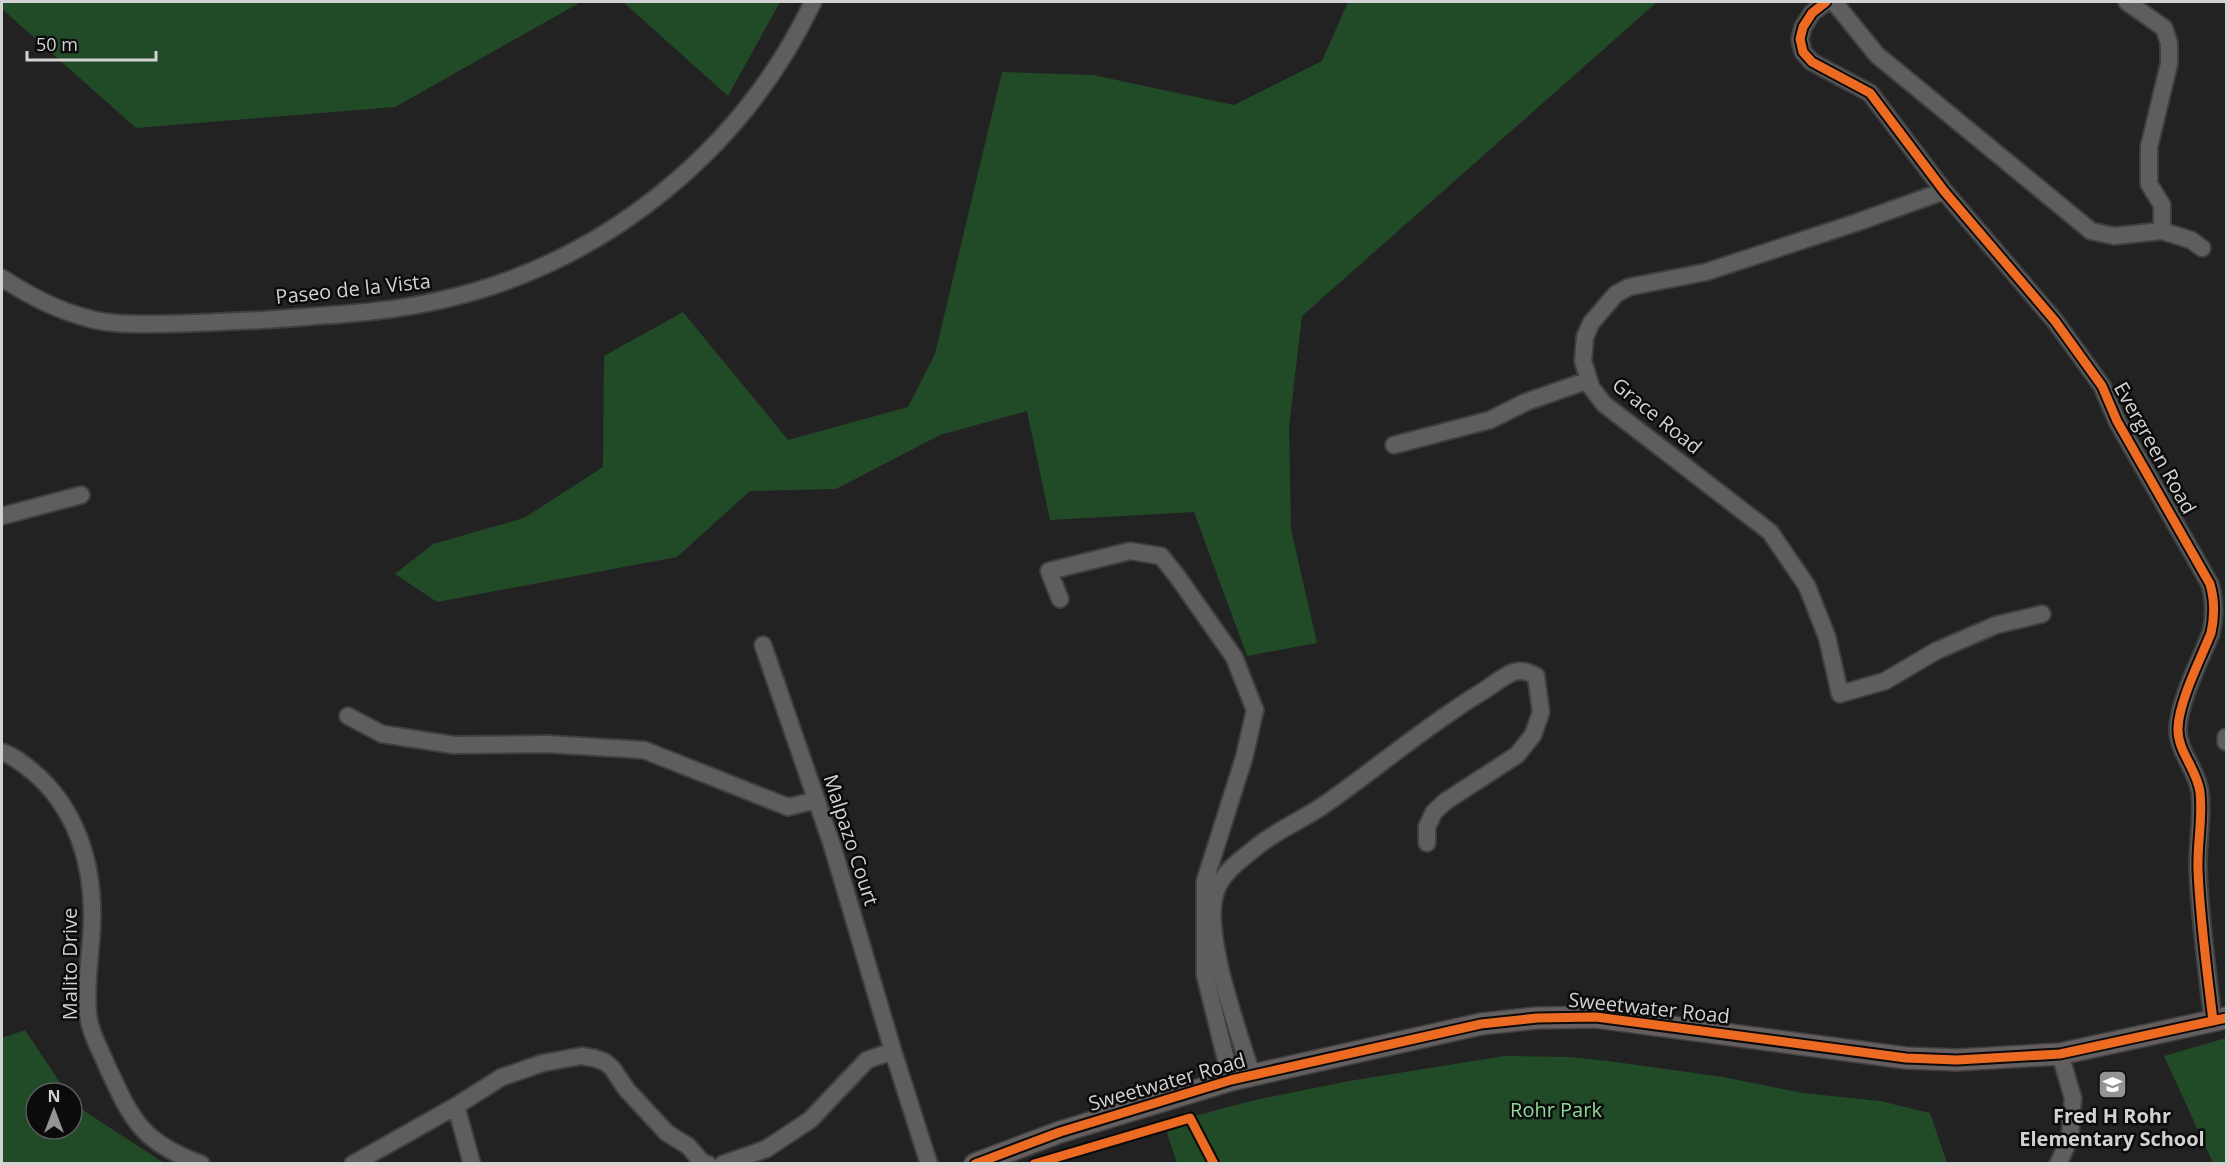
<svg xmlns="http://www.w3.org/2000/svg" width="2228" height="1165" font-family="'Open Sans',sans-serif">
  <rect width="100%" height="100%" fill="#232223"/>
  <path fill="#214a27" d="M2,2H581L395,107L136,128L2,9Z
    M623,2H780L728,96Z
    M1348,2H1657L1302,316L1289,427L1291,529L1317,643L1247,656L1194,512L1050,520L1027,411L940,435L836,489L750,491L677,557L437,602L395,574L433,544L524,518L603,467L604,356L683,312L788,440L908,407L935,354L1002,72L1093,75L1234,105L1322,61Z
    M25,1030L67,1093H36V1129H72V1100L75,1105L164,1163H2V1038Z
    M2226,1038V1163H2213L2164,1056Z
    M1504,1056L1569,1057L1608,1061L1723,1077L1803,1093L1880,1101L1930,1113L1947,1163H1177L1164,1124L1255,1100L1349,1081Z"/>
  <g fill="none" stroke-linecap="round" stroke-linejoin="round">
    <defs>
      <path id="minor" d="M1826,2L1812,13L1803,27L1800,39L1803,52L1812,62L1870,93L1944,191L2055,321L2102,386L2117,421L2210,584C2215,601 2215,615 2211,633C2201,658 2179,701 2178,728C2177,751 2197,769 2200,792C2203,818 2197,844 2198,870C2200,920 2207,970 2213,1021
        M1834,2L1877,55L2091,231L2114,236L2162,231L2191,240L2202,248
        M2127,2L2164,28L2169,43V64L2149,147V184L2162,205V231
        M1944,191L1858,222L1706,272L1629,287L1616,294L1591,323L1585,337L1583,361L1591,387L1604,404L1770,532L1807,586L1827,637L1840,694L1885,681L1936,651L1996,625L2042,614
        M2,278C28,295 56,310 87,318C107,324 128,324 148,324C186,324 224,322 262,320C322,315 382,314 441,300C603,264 742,151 813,2
        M1394,445L1490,420L1526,402L1589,380
        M2,516L81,495
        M1060,599L1049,571L1130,551L1161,556L1177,576L1234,657L1255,710L1244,758L1205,881V975L1231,1080
        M763,645L832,845L893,1051L929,1164
        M348,716L382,734L454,745L547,744L644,750L788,807L817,800
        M2226,737V742
        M2,752C14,756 22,763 32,771C77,808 94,866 92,923C91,953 85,985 88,1014C90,1033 100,1049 107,1066C132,1120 141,1142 201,1164
        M1252,1076C1239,1032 1201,932 1216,891C1222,872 1244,857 1259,845C1278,830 1301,820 1321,807C1375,770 1424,727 1480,693C1490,687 1503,676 1514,672C1522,669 1529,672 1536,676L1541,712L1533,735L1517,755L1446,801L1434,812L1427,827V843
        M456,1106L472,1164
        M353,1164L456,1106L502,1077L543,1063L581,1056L594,1058L605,1062L612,1068L627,1090L667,1133L688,1146L703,1163L708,1164
        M723,1164L766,1149L810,1120L867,1060L893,1051
        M2058,1164L2070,1138L2073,1098L2060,1054"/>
      <path id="major" d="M975,1164L1060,1132L1231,1080L1481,1024L1537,1018L1596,1017L1906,1058L1957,1060L2060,1054L2226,1018"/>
    </defs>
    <use href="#minor" stroke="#3f3f40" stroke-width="20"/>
    <use href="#major" stroke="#3f3f40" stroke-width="24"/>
    <path stroke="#5e5e5e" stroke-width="3" stroke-dasharray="4.5 3" stroke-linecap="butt" d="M1187,1112L1197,1134L1214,1164
      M1036,1163L1190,1118"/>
    <use href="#minor" stroke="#5e5e5e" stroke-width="16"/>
    <use href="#major" stroke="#645e5e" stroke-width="21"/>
    <defs>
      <path id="cycleway" d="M1826,2L1812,13L1803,27L1800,39L1803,52L1812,62L1870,93L1944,191L2055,321L2102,386L2117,421L2210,584C2215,601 2215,615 2211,633C2201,658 2179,701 2178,728C2177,751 2197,769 2200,792C2203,818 2197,844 2198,870C2200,920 2207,970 2213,1021
        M975,1164L1060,1132L1231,1080L1481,1024L1537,1018L1596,1017L1906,1058L1957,1060L2060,1054L2226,1018
        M1034,1164L1190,1118L1214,1164"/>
    </defs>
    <use href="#cycleway" stroke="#0c0b0c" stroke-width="13"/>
    <use href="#cycleway" stroke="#ed6a23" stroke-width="9"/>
  </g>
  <defs>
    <symbol id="school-square" viewBox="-11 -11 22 22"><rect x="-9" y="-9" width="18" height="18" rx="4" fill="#959495" stroke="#0c0b0c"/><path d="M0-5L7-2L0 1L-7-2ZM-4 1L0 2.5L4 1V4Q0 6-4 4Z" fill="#fff"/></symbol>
  </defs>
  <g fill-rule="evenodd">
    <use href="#school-square" x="2096" y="1068" width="33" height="33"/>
  </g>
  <g text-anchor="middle" stroke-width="5" stroke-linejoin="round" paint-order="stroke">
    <g font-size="20" fill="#d2d1d3" stroke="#0c0b0c">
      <text transform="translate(353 289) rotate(-6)" y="7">Paseo de la Vista</text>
      <text transform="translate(1657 416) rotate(39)" y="7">Grace Road</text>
      <text transform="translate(2155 448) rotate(61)" y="7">Evergreen Road</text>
      <text transform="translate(851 840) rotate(72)" y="7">Malpazo Court</text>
      <text transform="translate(70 964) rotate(-90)" y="7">Malito Drive</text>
      <text transform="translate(1649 1008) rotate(6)" y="7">Sweetwater Road</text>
      <text transform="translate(1167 1082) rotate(-16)" y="7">Sweetwater Road</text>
    </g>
    <g font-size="20" fill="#8dda96" stroke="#0c0b0c">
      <text x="1556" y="1117">Rohr Park</text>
    </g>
    <g font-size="20" font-weight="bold" fill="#d2d1d3" stroke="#0c0b0c">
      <text x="2112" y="1123">Fred H Rohr<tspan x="2112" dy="23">Elementary School</tspan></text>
    </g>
  </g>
  <rect width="2228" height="1165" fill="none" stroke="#d2d1d3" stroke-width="6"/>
  <g transform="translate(54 1111)"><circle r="28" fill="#0c0b0c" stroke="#5b5a5c" stroke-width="1.5"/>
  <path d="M0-4.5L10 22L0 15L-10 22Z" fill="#959495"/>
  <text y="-9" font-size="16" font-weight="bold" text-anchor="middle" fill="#d2d1d3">N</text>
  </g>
  <path d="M27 51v9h129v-9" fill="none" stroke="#d2d1d3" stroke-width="3"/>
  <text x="36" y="51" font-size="18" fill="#d2d1d3" stroke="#0c0b0c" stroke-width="4.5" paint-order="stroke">50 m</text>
</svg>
